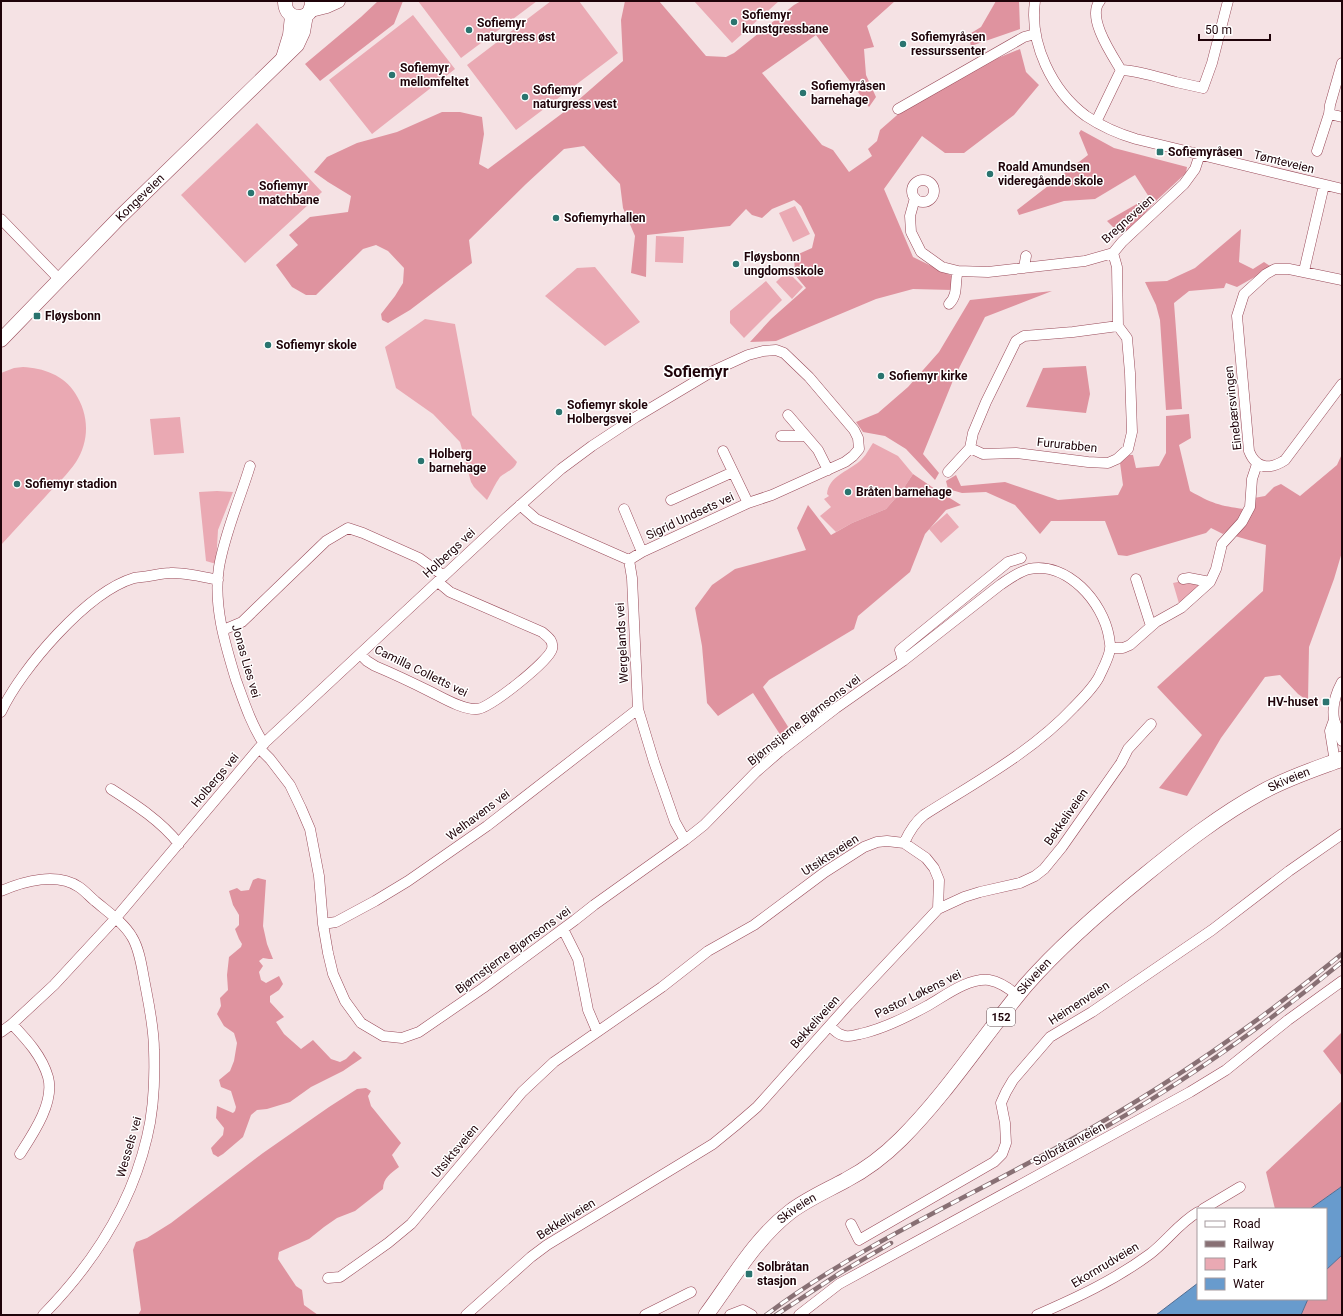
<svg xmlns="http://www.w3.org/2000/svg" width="1343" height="1316" font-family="Roboto,sans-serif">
  <rect width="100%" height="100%" fill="#f5e2e4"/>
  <path fill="#eaa9b3" d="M418,1H537L461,58Z
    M551,1H579L618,53L516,130L467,65Z
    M694,1H779L732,43Z
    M413,15L455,69L372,134L329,80Z
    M257,123L322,192L245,263L181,195Z
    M795,206L810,234L793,242L779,213Z
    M656,236L684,237L683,263L655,262Z
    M595,267L640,322L605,346L545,296L577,268Z
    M787,271L803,287L792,299L776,282Z
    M766,281L782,300L744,338L730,323V311Z
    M425,319L455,324L472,415L517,462C514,470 506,472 500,477C495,484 491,493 487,500L474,487L471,482L460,442L433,414L396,388L385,347Z
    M23,367C43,368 64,375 75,393C89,414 90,440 76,462C68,474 56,485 46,496C31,512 16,529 1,545V373L14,368Z
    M180,417L184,453L154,455L150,419Z
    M873,443L898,456L913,474L901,492L886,509L852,523L836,532L820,516L831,507L824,499L829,496L827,494C829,476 847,472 860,461C865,457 869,449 873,443Z
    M217,491L233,492L218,530L216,564L206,561L199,492Z
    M947,513L959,527L941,543L929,529Z
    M1182,581L1204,583L1180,607L1173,583Z"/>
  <path fill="#df939f" d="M378,1H403L394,24L320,81L305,64L361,17Z
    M625,1H659L706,56L726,57L734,53L794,5L801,1H895L867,26L874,47L864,49L866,75L876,97L869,107L816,35L762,73L822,145L833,150L849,172L872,156L868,149L877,141L880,130L904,109L993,60L1020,49L1026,72L1039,85L1014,115L964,153H945L922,136L884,189L913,257L952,276V290L913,289L876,299L776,341L750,342L771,319L806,288L795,275L794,256L812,248L815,235L801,206L794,200L772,209L762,218L752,215L746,209L730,226L647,235L646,277L631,273L635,236L623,208L620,184L584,146L564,149L526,184L469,240L472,263L410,310L388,323L382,320L381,314L395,296L403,283L404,268L388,251L376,245L363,249L316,295H306L292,287L276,265L298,245L289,235L310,217L348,212L351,196L328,182L314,172L327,157L357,143L397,132L442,112H460L482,117L484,134L479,164L488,169L568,109L623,61L621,20Z
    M996,1H1019L1020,29L971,46L968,35L981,27Z
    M1081,130L1114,148L1187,167L1186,173L1158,199L1128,231L1120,234L1107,221L1149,197L1135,175L1095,199L1064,201L1019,215L1017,210L1088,155L1079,133Z
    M1241,229L1239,262L1253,269L1264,262L1270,266L1260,274L1237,287L1226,283L1224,288L1189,291L1174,303L1182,409L1166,410L1160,320L1156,305L1145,282L1167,281L1195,268Z
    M1052,291L985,317L954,378L923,454L939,473L935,480L906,449L885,436L863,432L856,422L878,413L908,387L939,352L970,300Z
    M1086,366L1090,394L1086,413L1026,407L1043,368Z
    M1189,414L1191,438L1179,445L1190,491C1211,503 1220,506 1244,509L1236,524L1223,534L1211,528L1206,533L1127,556L1118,555L1105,521H1051L1040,534L1015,505L986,492L962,493L948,489L946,481L956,475L961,486L1005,482L1058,500L1118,495L1123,485L1120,463L1129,455H1133L1136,468L1159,466L1166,453V416Z
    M1342,454V552L1334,579L1309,647L1308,701L1298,694L1280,675L1265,677L1221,738L1187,796L1159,788L1202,735L1157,687L1263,591L1266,545L1235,536L1254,498L1265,496L1274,487L1281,484L1300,496L1337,465Z
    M913,474L932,487L961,505L946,510L925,534L910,572L858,616L854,629L769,680L763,687L792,733L783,739L753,693L718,716L707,703L702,646L695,608L712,585L735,569L806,550L797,528L808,505L831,535L852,523L886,509L901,492Z
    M258,878L266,880L263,926L267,944L273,959H269L263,958L259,961L263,966L259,972L261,980L266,983L279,976L283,984L279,990L270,996V1002L284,1017L276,1022L284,1034L301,1049L313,1040L331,1059L340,1062L346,1059L354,1051L362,1058L343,1071L311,1087L290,1102L267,1109L257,1110L251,1115L243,1137L223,1154L218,1157L213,1154L211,1148L223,1135L224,1128L216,1118L217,1106L233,1113L235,1111L236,1107L231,1091L221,1087L219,1080L230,1071L234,1061L237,1043L234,1033L224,1026L217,1014L221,1006L220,998L228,990L227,975L229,957L241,947L242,944L239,939L235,929L239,925V915L233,905L229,891L237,888L241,891L249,890L253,880Z
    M1342,1032V1076L1323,1051Z
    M366,1088L371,1091L368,1096L371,1106L401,1143L392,1155L399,1167C391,1173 383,1178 383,1189L355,1211L337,1218L324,1227L309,1239L279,1252L278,1259L296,1286L302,1290L304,1305L318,1315H138L141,1310L133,1250L136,1242L147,1238L171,1223L263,1153L329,1107L357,1089Z
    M1342,1101L1341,1187L1310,1209H1275L1266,1172Z
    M1342,1255V1315H1301L1308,1299H1326V1270Z"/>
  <path fill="#689bcd" stroke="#526d92" d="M1342,1185V1255L1326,1270V1209H1310L1341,1187Z
    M1198,1283V1299H1308L1301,1315H1156Z"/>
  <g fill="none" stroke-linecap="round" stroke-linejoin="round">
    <defs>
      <path id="street" d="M1035,1C1029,43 1052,91 1086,116C1101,126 1119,134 1136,139L1342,189
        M1100,1C1086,17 1112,55 1121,70
        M1342,63L1330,105L1329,114L1342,117
        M1121,70C1140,71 1157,77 1176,82C1185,84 1194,86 1203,88L1212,63L1228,1
        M898,109L1024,37L1035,34
        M1096,122L1121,70
        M1317,151L1329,114
        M912 191a11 11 0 1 1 22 0a11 11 0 1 1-22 0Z
        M915,198L910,216L911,232L921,252L942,267L958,271L988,272L1085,261L1113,253L1122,242L1184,184L1195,169L1200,154
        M1,219L60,280
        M1113,253L1117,267L1118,326L1127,338L1130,373L1132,432L1128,449L1117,459L1108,463L1088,462L1016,453L983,454L970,448L973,433L986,402L1016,341L1024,336L1073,332L1118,326
        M1024,268L1026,256
        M1304,271L1324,185
        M1342,280L1289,269H1275L1266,274L1244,294L1237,316L1249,451C1256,469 1270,470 1285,460L1342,384
        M949,304C959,294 954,283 958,271
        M788,415L818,450L828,470
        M781,436H802L804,434
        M723,451L748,503
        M250,466C240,499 225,532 219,567C213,605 225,644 236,680C244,702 251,724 264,744
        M948,472L970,448
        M671,500L733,472
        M520,505L536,519L629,560L632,578L638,709L654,762L675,822L685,840
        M624,509L642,552
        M1136,579L1151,626
        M1183,579L1189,578L1210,582
        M223,630L242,622L326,541L348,528L363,533L419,558L444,576
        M1110,648H1123L1130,645L1156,622L1181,608L1210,582L1216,569L1222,544L1242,522L1250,507L1252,479L1257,464
        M360,654L367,661L375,666C394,674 413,683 431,692C443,698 463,710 477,709C489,709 549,661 552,649C554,641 548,637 542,632L450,592L438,582
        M903,661L900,650L1008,562L1021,558
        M1342,682C1336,693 1332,707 1334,719C1336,726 1340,733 1342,741
        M1,712C21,669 87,592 134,578C139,577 144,577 149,576C156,575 163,573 170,573C184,572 205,577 218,580
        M1334,720L1330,731L1335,762
        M259,748L270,759L290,785L301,808L310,829L319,876L323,924L328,953L333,974L345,1001L361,1023L383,1036L402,1038L419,1032L483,988L575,920L594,905L685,840L704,825L756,772L779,752L836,708L903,661L1000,585C1009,579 1018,572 1029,569C1067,561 1103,602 1109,637C1109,640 1111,645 1110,649C1109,658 1103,668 1099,677C1093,688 1083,698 1074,707C1032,752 976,782 924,815C914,823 909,832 904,843
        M111,789C136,805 161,821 179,844
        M1,891C24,881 57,872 79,887C85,891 90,897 95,901C108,912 124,923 132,937C140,950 142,969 145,984C149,1005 154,1028 154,1050C155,1078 154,1109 147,1137C131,1206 92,1265 43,1315
        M323,924L336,922L375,901L408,881L487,826L638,709
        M563,929L578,959L588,1010L597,1031
        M12,1024C27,1040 42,1056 48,1077C55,1102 33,1134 20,1154
        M830,1026C833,1029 837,1034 842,1035C848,1038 854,1035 860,1034C883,1029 907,1017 927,1006C945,996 967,978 989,980C1000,982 1009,988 1018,996
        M1,1032L12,1024L54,985L115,919L259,748L506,518L561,469L592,446L636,417L713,371L748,355L763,351L776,350L784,353L809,377L854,430L858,438L859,449L853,456L845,462L772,495L748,503L642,552L629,560
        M1203,1209L1240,1187
        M851,1224L859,1240L994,1162L1002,1154L1006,1143L1005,1123L1001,1103L1006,1092L1013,1080L1050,1037L1092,1012L1212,930L1289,871L1342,834
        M328,1278L340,1277L388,1243L411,1224L522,1092L554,1062L662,987L708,951L754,925L825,872L864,847L877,842L887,841L904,843L926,858L934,868L939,880L938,909
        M466,1315L531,1257L547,1245L682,1163L713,1144L735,1126L757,1107L848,1005L938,909L964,897L980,892L1020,883L1035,876L1044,869L1062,847L1121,763L1128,749L1151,724
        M645,1315L691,1292
        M730,1315L743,1310L752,1315
        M799,1315L839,1284L1190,1092L1226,1070L1288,1020L1342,981
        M1037,1315C1076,1298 1115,1280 1150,1254C1167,1241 1179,1223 1198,1212"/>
      <g id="secondary">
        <path d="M285,1C284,15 298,22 309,13L312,5V1"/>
        <path d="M311,10L327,6L338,1"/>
        <path d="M283,58L290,35L292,16"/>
        <path id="s1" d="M1,340L120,217L297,45L303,32L306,15"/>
      </g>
      <g id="primary">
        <path id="s2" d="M706,1315C732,1280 755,1239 790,1212C807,1199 828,1190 846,1180C867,1169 885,1155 901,1139C948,1092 984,1035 1026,985C1062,944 1104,908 1146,874C1183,844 1220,815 1262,792C1287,778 1315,769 1342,759"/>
      </g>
    </defs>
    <use href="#street" stroke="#994a59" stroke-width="11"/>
    <use href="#secondary" stroke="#994a59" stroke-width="15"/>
    <use href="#primary" stroke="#994a59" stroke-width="16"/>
    <use href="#street" stroke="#fff" stroke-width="10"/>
    <use href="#secondary" stroke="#fff" stroke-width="14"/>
    <use href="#primary" stroke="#fff" stroke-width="15"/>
    <defs>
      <path id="rail" d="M1081,1141C1174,1089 1261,1029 1342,962
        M766,1315C855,1248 959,1202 1056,1148C1158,1092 1253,1027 1342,954
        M776,1315L840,1273L891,1243"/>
    </defs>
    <use href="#rail" stroke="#887074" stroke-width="4.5"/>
    <use href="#rail" stroke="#fff" stroke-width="3" stroke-dasharray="9" stroke-linecap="butt"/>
  </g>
  <g fill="#2a746f" stroke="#fff" stroke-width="1.5">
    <circle cx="734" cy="22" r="4"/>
    <circle cx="469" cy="30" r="4"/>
    <circle cx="903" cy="44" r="4"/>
    <circle cx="392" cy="75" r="4"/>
    <circle cx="803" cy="93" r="4"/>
    <circle cx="525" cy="97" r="4"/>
    <rect x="1156" y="148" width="8" height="8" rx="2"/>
    <circle cx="990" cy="174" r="4"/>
    <circle cx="251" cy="193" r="4"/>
    <circle cx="556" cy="218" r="4"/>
    <circle cx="736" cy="264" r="4"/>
    <rect x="33" y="312" width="8" height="8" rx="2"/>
    <circle cx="268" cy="345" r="4"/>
    <circle cx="881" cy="376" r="4"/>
    <circle cx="559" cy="412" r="4"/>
    <circle cx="421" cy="461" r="4"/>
    <circle cx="17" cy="484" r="4"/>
    <circle cx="848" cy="492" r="4"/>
    <rect x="1322" y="698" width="8" height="8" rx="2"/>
    <rect x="745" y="1270" width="8" height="8" rx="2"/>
  </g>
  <g text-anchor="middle" stroke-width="3" stroke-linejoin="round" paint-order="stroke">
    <rect fill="#fff" stroke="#624f53" stroke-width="1" x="987" y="1008" width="28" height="18" rx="3"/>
    <g font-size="11" font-weight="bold" fill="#1f0309">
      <text x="1001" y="1021">152</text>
    </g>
    <g font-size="12" font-weight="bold" fill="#1f0309" stroke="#fff" text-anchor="start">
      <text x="742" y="19">Sofiemyr<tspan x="742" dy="14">kunstgressbane</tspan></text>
      <text x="477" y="27">Sofiemyr<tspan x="477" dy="14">naturgress øst</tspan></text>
      <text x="911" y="41">Sofiemyråsen<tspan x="911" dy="14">ressurssenter</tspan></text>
      <text x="400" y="72">Sofiemyr<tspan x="400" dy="14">mellomfeltet</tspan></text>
      <text x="811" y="90">Sofiemyråsen<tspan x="811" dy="14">barnehage</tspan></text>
      <text x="533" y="94">Sofiemyr<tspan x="533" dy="14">naturgress vest</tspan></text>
      <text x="1168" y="156">Sofiemyråsen</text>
      <text x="998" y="171">Roald Amundsen<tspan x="998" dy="14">videregående skole</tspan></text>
      <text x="259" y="190">Sofiemyr<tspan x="259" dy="14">matchbane</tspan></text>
      <text x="564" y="222">Sofiemyrhallen</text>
      <text x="744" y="261">Fløysbonn<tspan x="744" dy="14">ungdomsskole</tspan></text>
      <text x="45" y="320">Fløysbonn</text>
      <text x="276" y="349">Sofiemyr skole</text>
      <text x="889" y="380">Sofiemyr kirke</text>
      <text x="567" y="409">Sofiemyr skole<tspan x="567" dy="14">Holbergsvei</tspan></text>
      <text x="429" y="458">Holberg<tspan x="429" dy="14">barnehage</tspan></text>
      <text x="25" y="488">Sofiemyr stadion</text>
      <text x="856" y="496">Bråten barnehage</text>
      <text x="1318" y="706" text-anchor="end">HV-huset</text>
      <text x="757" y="1271">Solbråtan<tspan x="757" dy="14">stasjon</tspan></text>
    </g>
    <g font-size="12" fill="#1f0309" stroke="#fff">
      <text transform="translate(1284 162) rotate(14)" y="4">Tømteveien</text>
      <text dy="4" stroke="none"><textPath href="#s1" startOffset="199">Kongeveien</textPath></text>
      <text transform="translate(1128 219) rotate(-42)" y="4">Bregneveien</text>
      <text transform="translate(1233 408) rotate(-96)" y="4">Einebærsvingen</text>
      <text transform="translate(1067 445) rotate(6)" y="4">Fururabben</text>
      <text transform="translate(690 516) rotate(-25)" y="4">Sigrid Undsets vei</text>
      <text transform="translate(449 553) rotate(-43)" y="4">Holbergs vei</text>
      <text transform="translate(622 643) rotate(-93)" y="4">Wergelands vei</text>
      <text transform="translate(246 661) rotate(74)" y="4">Jonas Lies vei</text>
      <text transform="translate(421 671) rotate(26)" y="4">Camilla Colletts vei</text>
      <text transform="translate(804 720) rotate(-38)" y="4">Bjørnstjerne Bjørnsons vei</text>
      <text transform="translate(215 780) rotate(-50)" y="4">Holbergs vei</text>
      <text dy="4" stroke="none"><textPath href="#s2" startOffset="801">Skiveien</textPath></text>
      <text transform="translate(478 815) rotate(-37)" y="4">Welhavens vei</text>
      <text transform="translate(1066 817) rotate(-55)" y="4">Bekkeliveien</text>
      <text transform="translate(830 855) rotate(-33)" y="4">Utsiktsveien</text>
      <text transform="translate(513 950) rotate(-36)" y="4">Bjørnstjerne Bjørnsons vei</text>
      <text dy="4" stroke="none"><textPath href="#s2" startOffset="477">Skiveien</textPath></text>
      <text transform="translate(918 994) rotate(-26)" y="4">Pastor Løkens vei</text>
      <text transform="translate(1079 1003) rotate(-33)" y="4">Heimenveien</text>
      <text transform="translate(815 1022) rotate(-48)" y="4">Bekkeliveien</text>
      <text transform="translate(1069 1144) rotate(-28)" y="4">Solbråtanveien</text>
      <text transform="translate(129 1147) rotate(-74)" y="4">Wessels vei</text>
      <text transform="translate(455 1151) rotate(-50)" y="4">Utsiktsveien</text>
      <text dy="4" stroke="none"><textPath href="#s2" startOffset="141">Skiveien</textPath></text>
      <text transform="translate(566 1219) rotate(-32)" y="4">Bekkeliveien</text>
      <text transform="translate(1105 1265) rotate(-31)" y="4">Ekornrudveien</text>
    </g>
    <g font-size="16" font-weight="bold" fill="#1f0309" stroke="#fff">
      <text x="696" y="377">Sofiemyr</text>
    </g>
  </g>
  <rect width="1343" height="1316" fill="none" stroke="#1f0309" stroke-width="4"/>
  <rect x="1197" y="1208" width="130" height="92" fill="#ffffff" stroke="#a59a9d"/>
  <rect x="1205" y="1221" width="20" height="6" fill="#ffffff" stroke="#a59a9d"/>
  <text x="1233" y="1228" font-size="12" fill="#1f0309">Road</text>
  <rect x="1205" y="1241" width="20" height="6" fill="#887074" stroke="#a59a9d"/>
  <text x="1233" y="1248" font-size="12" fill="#1f0309">Railway</text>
  <rect x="1205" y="1258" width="20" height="12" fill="#eaa9b3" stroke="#a59a9d"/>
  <text x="1233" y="1268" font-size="12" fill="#1f0309">Park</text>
  <rect x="1205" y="1278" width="20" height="12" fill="#689bcd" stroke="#a59a9d"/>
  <text x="1233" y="1288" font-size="12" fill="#1f0309">Water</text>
  <path d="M1199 34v6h71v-6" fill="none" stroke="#1f0309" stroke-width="2"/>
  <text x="1205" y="34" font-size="12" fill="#1f0309" stroke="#ffffff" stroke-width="3" paint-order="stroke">50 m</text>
</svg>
